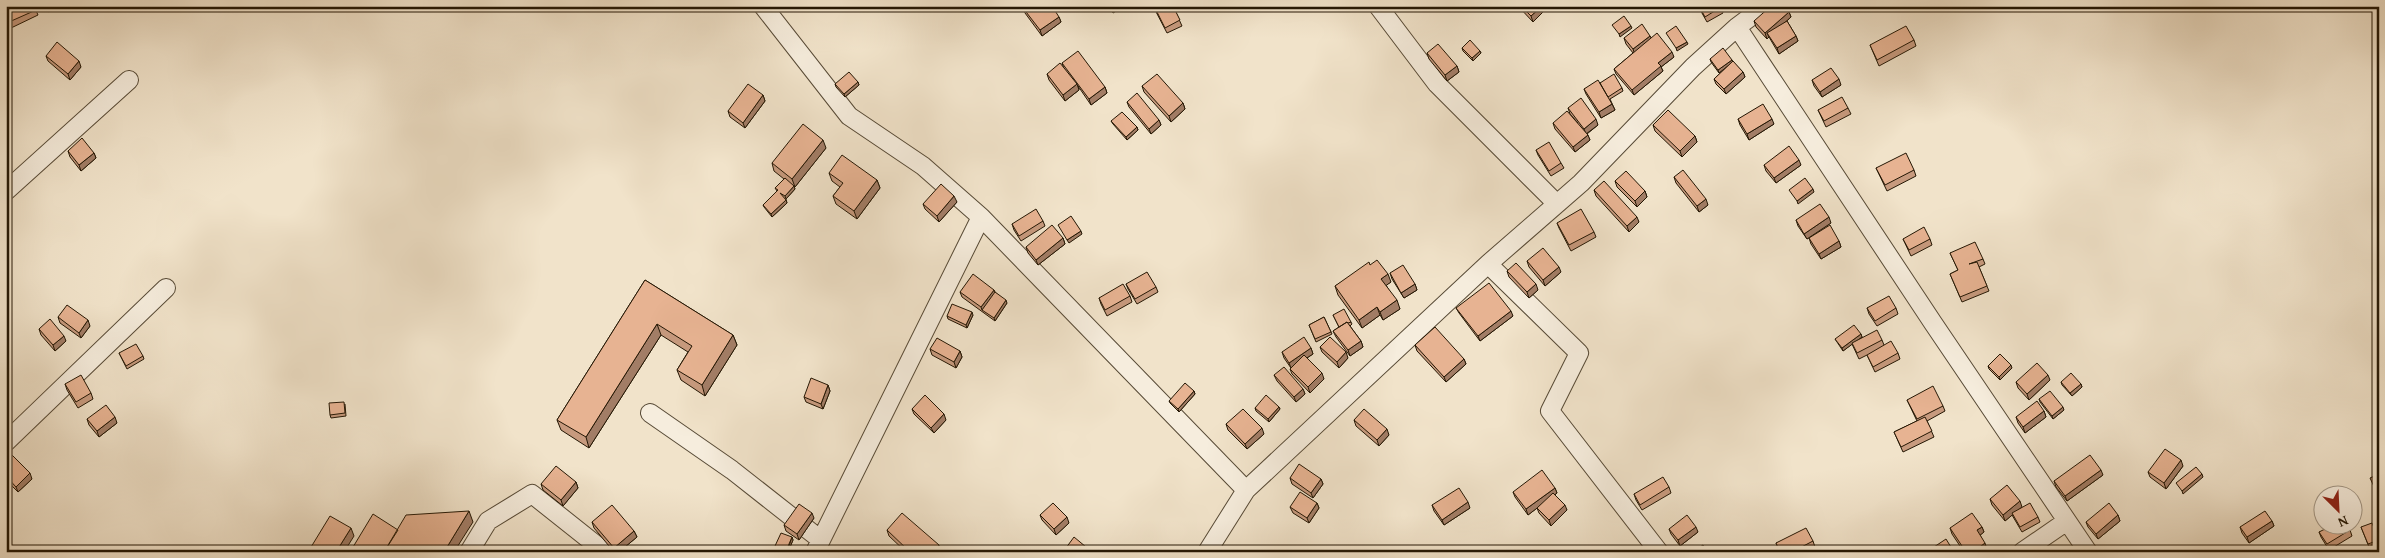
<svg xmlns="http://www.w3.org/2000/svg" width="2385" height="558" font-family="'Gentium Book Plus',serif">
  <rect width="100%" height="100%" fill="#f1e3ca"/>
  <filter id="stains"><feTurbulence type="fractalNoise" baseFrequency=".004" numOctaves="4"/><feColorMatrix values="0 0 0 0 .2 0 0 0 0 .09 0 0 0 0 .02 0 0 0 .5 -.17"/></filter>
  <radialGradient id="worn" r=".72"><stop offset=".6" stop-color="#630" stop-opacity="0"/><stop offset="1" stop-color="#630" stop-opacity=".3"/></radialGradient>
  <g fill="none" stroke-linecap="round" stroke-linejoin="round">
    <defs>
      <path id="minor" d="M763,6L849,116L923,166L981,217
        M1378,6L1437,84L1557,204
        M1737,27L1933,323L2088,552
        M6,191L129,80
        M1488,264L1579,353L1550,411L1659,552
        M650,413L732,470L821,540
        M6,442L166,288
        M469,552L488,521L532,494L605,552
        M815,552L981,217L1246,490
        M1207,552L1246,490L1488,264L1581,183L1693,67L1737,27L1765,6
        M2022,552L2067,521"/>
    </defs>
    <use href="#minor" stroke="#574a36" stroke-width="20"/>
    <use href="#minor" stroke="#f6eddd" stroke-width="18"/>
  </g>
  <path fill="#c79a7e" stroke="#241704" d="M6,6H34L38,15L11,28L6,18Z
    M42,6H54L49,12Z
    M1109,6H1125L1113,13Z
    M1153,6H1173L1182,26L1167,33Z
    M1518,6H1548V7L1533,22Z
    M1698,6H1721L1723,13L1707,22Z
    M1023,8L1059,17L1061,22L1042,36L1025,13Z
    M1789,12L1791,17L1787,21L1796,36L1798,41L1779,54L1769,37L1767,39L1756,27L1754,21Z
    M1650,36L1651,38L1674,57L1661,67L1663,71L1634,95L1616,74L1614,69L1633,53L1626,44L1624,38Z
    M1914,40L1916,46L1879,66L1870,45Z
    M1462,48L1480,51L1481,53L1473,61L1463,51Z
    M1427,53L1457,66L1459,72L1447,81L1429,59Z
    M46,56L81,67L70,80L48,61Z
    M1710,59L1732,60L1733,62L1743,72L1745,77L1726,94L1716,84L1714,79L1729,65L1719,73L1711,62Z
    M1062,63L1105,87L1107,93L1091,105L1078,86L1079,90L1065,101L1049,80L1047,74L1064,69Z
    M1812,80L1841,85L1822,97L1814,86Z
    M858,82L859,85L845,97L836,87L835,84Z
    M1600,83L1622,88L1623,91L1610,99L1615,110L1601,118L1586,94L1584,89Z
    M1142,86L1183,103L1185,109L1171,122L1144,92Z
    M763,95L765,101L745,128L730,117L728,111Z
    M1127,102L1159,120L1161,125L1151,134L1129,107Z
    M1568,108L1598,125L1587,134L1590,140L1575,152L1555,129L1553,123H1578L1570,114Z
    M1848,108L1851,114L1826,127L1818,110Z
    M1738,119L1774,124L1749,140L1740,125Z
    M1111,121L1137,127L1138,130L1127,140L1113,124Z
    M1653,125L1695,136L1697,142L1682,157L1655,131Z
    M826,148L795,187H794L795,189L786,199L787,203L772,217L764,207L763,205L777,191L775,188L784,179L774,171L772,163Z
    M1536,150L1561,163L1564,168L1551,176L1538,155Z
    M68,151L94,153L96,158L81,171L70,157Z
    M1764,165H1801L1776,183L1766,171Z
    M1876,168L1914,170L1916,176L1887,191Z
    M829,173L877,180L880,188L857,219L836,204L833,196L840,187L832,181Z
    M1674,177L1708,205L1699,212L1676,183Z
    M1615,181L1645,191L1647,197L1637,207L1617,187Z
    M1594,190L1639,222L1629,232L1596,196Z
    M957,202L939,222L925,209L923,204Z
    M1796,220L1831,223L1807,239L1798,226Z
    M1043,221L1045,226L1021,241L1014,230L1012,224Z
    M1557,223L1594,232L1596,237L1571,251L1559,228Z
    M1063,238L1065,244L1038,265L1028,253L1026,247Z
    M1809,238L1839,241L1841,247L1821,259L1811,244Z
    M1903,239H1930L1932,245L1911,256Z
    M1950,253L1983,259L1985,264L1979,267L1989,291L1962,302L1950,274L1958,270Z
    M1527,261L1561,272L1545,286L1529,267Z
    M1370,265L1391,282L1386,285L1400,309L1383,320L1380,315L1362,328L1338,295L1335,286Z
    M1507,271L1538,290L1529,298L1509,277Z
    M1390,273L1415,284L1417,290L1404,298L1392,279Z
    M645,280L733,335L737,345L705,396L681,380L677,370L688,352L661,335L589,448L561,430L557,420Z
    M1126,284L1156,287L1158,292L1137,304L1128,289Z
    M994,290L995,292L1007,303L995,321L962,297L960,292Z
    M1130,296L1132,302L1107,316L1101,304L1099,298Z
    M1456,308L1513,316L1480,341L1459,313Z
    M1867,308H1896L1898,314L1877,326L1869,314Z
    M973,315L967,328L948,319L947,316Z
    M1333,315L1351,322L1352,324L1350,326L1361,341L1363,347L1350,356L1336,337L1333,331L1339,327Z
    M58,317L90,326L81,338L60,323Z
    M1324,317L1332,334L1316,342L1309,325Z
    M39,329L66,341L55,351L41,335Z
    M1861,334L1862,337L1859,339L1882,340L1884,345L1898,353L1900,359L1875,372L1867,355L1859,359L1852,344L1843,351L1835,339Z
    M1415,345L1464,359L1466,364L1446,382L1417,351Z
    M1320,347L1348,358L1339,368L1322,352Z
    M1311,348L1313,354L1307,358L1324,379L1310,393L1292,374L1290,369L1291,368L1284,358L1282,352Z
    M930,349L960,351L962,357L956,368L932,355Z
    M119,353L143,356L144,359L127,369Z
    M1988,366L2012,368L2000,380L1989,369Z
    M1274,375L1303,389L1305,394L1296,402L1277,381Z
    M2050,380L2029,400L2018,388L2016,382Z
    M2061,382L2081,384L2082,387L2072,396L2062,385Z
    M65,384L91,393L93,399L78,408L67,390Z
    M828,385L830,391L823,409L806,402L804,397Z
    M1194,391L1195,394L1179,412L1170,403L1169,401Z
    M2039,399L2064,410L2053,419L2040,402Z
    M1907,400L1943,406L1945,411L1927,421L1934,437L1903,452L1894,432L1917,421Z
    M345,404L346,416L331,418L330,415Z
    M1279,407L1280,409L1269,422L1256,411L1255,408Z
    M912,409L946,420L934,433L914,414Z
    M2044,411L2046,417L2025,433L2018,423L2016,417Z
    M87,419L117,423L99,437L89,425Z
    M1354,420L1389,435L1379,446L1356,426Z
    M1226,424L1264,434L1247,449L1228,430Z
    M6,454L32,479L18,492L6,480Z
    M2183,466L2166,489L2150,477L2148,472Z
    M2103,475L2067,501L2056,487L2054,481Z
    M1290,478L1321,479L1323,484L1313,498L1292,484Z
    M576,482L578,488L563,506L543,490L541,484Z
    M1669,487L1671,493L1642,510L1636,500L1634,494Z
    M1555,488L1557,493L1555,495L1567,510L1551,526L1539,513L1537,508L1528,515L1515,497L1513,492Z
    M1990,499L2022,507L2020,508L2038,517L2040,522L2022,532L2012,515L2005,521L1992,505Z
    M1317,503L1319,508L1309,523L1293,513L1290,507Z
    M1432,505L1470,508L1444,525L1434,511Z
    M1040,515L1069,523L1056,535L1042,520Z
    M2118,515L2120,521L2098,539L2088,527L2086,522Z
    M814,518L799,540L786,531L784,525Z
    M2272,521L2274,526L2249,543L2242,533L2240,527Z
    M592,522L634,531L637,537L619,552H614L594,528Z
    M1982,527L1984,532L1980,535L1987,549L1983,552H1964L1952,534L1950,528Z
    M2361,527L2379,539V543L2369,547Z
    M1669,529L1698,532L1680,546L1671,534Z
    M887,530L941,551L940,552H906L889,536Z
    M2350,530L2352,536L2329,550L2321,537L2319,532Z
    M792,537L793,540L788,552H783L776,549L775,546Z
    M1813,541L1815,547L1805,552H1780L1776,543Z"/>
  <path fill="#a27d66" stroke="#241704" d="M47,6H54L49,12Z
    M1542,6H1548V7L1533,22L1531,16Z
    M1789,12L1791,17L1770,36L1767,33L1769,37L1767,39L1765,33Z
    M1059,17L1061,22L1042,36L1040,30Z
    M1631,26L1632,28L1620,37L1619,34Z
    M1650,36L1653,41L1635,55L1633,49Z
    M1796,36L1798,41L1779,54L1777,48Z
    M1687,42L1688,44L1677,51L1676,48Z
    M1480,51L1481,53L1473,61L1472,58Z
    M1672,52L1674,57L1661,67L1663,71L1634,95L1632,90L1658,63Z
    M1732,60L1733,62L1719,73L1718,70Z
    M79,61L81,67L70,80L68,74Z
    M1457,66L1459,72L1447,81L1445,75Z
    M1743,72L1745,77L1726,94L1724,89Z
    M1839,79L1841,85L1822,97L1820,92Z
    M858,82L859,85L845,97L844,94Z
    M1077,84L1079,90L1065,101L1063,95Z
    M1105,87L1107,93L1091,105L1089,99Z
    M763,95L765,101L745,128L743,123Z
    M1183,103L1185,109L1171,122L1169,116Z
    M1612,104L1615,110L1601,118L1599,112Z
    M1596,119L1598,125L1586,134L1584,129Z
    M1772,119L1774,124L1749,140L1747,134Z
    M1159,120L1161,125L1151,134L1149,129Z
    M1137,127L1138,130L1127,140L1126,137Z
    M1588,135L1590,140L1575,152L1573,147Z
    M1695,136L1697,142L1682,157L1680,151Z
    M823,140L826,148L795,187L792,179Z
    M94,153L96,158L81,171L79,165Z
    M1799,160L1801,165L1776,183L1774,178Z
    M877,180L880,188L857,219L854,211Z
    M794,186L795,189L786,199L785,196Z
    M1813,189L1814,192L1798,204L1797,201Z
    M1645,191L1647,197L1637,207L1635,201Z
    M954,196L957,202L939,222L937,216Z
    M1706,199L1708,205L1699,212L1697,206Z
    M786,200L787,203L772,217L771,214Z
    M1637,217L1639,222L1629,232L1627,226Z
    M1829,217L1831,223L1807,239L1804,234Z
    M1081,231L1082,234L1069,243L1067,240Z
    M1063,238L1065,244L1038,265L1036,260Z
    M1839,241L1841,247L1821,259L1819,254Z
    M1559,267L1561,272L1545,286L1543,280Z
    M1388,274L1391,282L1384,287L1381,279Z
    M1415,284L1417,290L1404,298L1401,293Z
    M1536,284L1538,290L1529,298L1527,292Z
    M994,290L996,295L982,310L981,307Z
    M1006,300L1007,303L995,321L994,318Z
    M1397,300L1400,309L1383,320L1380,312Z
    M1377,307L1380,315L1362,328L1359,320Z
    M1511,311L1513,316L1480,341L1478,336Z
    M972,312L973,315L967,328L966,325Z
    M88,320L90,326L81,338L79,333Z
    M657,324L661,335L589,448L586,437Z
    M1861,334L1862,337L1843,351L1842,348Z
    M733,335L737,345L705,396L702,385Z
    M64,336L66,341L55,351L53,345Z
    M1361,341L1363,347L1350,356L1348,350Z
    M1311,348L1313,354L1291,368L1289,363Z
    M960,351L962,357L956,368L954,362Z
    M1346,352L1348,358L1339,368L1337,362Z
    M1464,359L1466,364L1446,382L1444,377Z
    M2011,365L2012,368L2000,380L1999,377Z
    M1322,373L1324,379L1310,393L1308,387Z
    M2048,375L2050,380L2029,400L2027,394Z
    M2081,384L2082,387L2072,396L2070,393Z
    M828,385L830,391L823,409L821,404Z
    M1303,389L1305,394L1296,402L1294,397Z
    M1194,391L1195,394L1179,412L1178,409Z
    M9,395L11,400L6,406V398Z
    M1279,407L1280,409L1269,422L1268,419Z
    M2063,407L2064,410L2053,419L2052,416Z
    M2044,411L2046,417L2025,433L2023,427Z
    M944,414L946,420L934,433L931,428Z
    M115,417L117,423L99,437L97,431Z
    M1262,428L1264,434L1247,449L1245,444Z
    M1387,429L1389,435L1379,446L1377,440Z
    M2181,460L2183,466L2166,489L2164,483Z
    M2101,470L2103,475L2067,501L2065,496Z
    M30,473L32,479L18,492L16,487Z
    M2202,474L2203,477L2183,494L2182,491Z
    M1321,479L1323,484L1313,498L1311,493Z
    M576,482L578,488L563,506L561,500Z
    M1555,488L1557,493L1528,515L1526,509Z
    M2020,501L2022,507L2005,521L2003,515Z
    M1468,502L1470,508L1444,525L1442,520Z
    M1317,503L1319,508L1309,523L1307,518Z
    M1565,505L1567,510L1551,526L1549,520Z
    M469,511L473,522L454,552H444Z
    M812,513L814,518L799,540L797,534Z
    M2118,515L2120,521L2098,539L2096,534Z
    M1067,517L1069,523L1056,535L1054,529Z
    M2272,521L2274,526L2249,543L2247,537Z
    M1696,527L1698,532L1680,546L1678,540Z
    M1982,527L1984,532L1979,536L1977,530Z
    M351,528L354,536L344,552H336Z
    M634,531L637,537L619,552H616L614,548Z
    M792,537L793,540L788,552H787Z
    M1985,543L1987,549L1983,552H1973Z
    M939,545L941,551L940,552H933Z"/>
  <path fill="#e7b392" stroke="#241704" d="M6,6H34L36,10L9,22L6,17Z
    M1025,6H1052L1059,17L1040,30L1023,8Z
    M1109,6H1119L1112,10Z
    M1154,6H1173L1180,20L1165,28Z
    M1521,6H1542L1531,16Z
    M1699,6H1721V7L1705,17Z
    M1771,6H1784L1789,12L1765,33L1754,21Z
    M1624,16L1631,26L1619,34L1612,25Z
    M1787,21L1796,36L1777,48L1767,33Z
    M1642,24L1650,36L1633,49L1624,38Z
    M1676,26L1687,42L1676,48L1666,33Z
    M1906,26L1914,40L1877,60L1870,45Z
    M1657,33L1672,52L1658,63L1661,66L1632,90L1614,69Z
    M1470,40L1480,51L1472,58L1462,48Z
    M57,42L79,61L68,74L46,56Z
    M1438,44L1457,66L1445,75L1427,53Z
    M1723,48L1732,60L1718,70L1710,59Z
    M1078,51L1105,87L1089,99L1062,63Z
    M1733,61L1743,72L1724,89L1714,79Z
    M1060,63L1077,84L1063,95L1047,74Z
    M1831,68L1839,79L1820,92L1812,80Z
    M849,72L858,82L844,94L835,84Z
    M1157,74L1183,103L1169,116L1142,86Z
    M1614,74L1622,88L1608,97L1600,83Z
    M1598,80L1612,104L1599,112L1584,89Z
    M748,84L763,95L743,123L728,111Z
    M1137,93L1159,120L1149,129L1127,102Z
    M1842,97L1848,108L1824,121L1818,110Z
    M1581,98L1596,119L1584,129L1568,108Z
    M1763,104L1772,119L1747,134L1738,119Z
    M1668,110L1695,136L1680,151L1653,125Z
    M1567,111L1588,135L1573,147L1553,123Z
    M1122,112L1137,127L1126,137L1111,121Z
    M803,124L823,140L792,179L772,163Z
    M82,138L94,153L79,165L68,151Z
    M1549,142L1561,163L1549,171L1536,150Z
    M1789,146L1799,160L1774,178L1764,165Z
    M1906,153L1914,170L1885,185L1876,168Z
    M842,155L877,180L854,211L833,196L843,183L829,173Z
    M1683,170L1706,199L1697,206L1674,177Z
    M1626,171L1645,191L1635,201L1615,181Z
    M785,178L794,186L785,196L780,193L786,200L771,214L763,205L778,190L775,188Z
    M1805,178L1813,189L1797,201L1789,190Z
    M1604,181L1637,217L1627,226L1594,190Z
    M941,184L954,196L937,216L923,204Z
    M1820,204L1829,217L1804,234L1796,220Z
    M1036,209L1043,221L1019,236L1012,224Z
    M1581,209L1594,232L1569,245L1557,223Z
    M1071,216L1081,231L1067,240L1058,225Z
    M1052,225L1063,238L1036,260L1026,247Z
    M1830,225L1839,241L1819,254L1809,238Z
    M1924,227L1930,239L1909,250L1903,239Z
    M1975,242L1983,259L1969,264L1977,262L1987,286L1960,297L1950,274L1958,270L1950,253Z
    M1543,248L1559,267L1543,280L1527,261Z
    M1377,260L1388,274L1381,279L1397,300L1380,312L1377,307L1359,320L1335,286L1369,262L1370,265Z
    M1516,263L1536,284L1527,292L1507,271Z
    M1403,265L1415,284L1401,293L1390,273Z
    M1147,272L1156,287L1135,299L1126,284Z
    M973,274L994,290L981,307L960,292Z
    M645,280L733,335L702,385L677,370L692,346L657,324L586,437L557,420Z
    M1489,283L1511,311L1478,336L1456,308Z
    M1123,284L1130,296L1105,310L1099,298Z
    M995,292L1006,300L994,318L982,310Z
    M1889,296L1896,308L1875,321L1867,308Z
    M952,304L972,312L966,325L947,316Z
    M67,305L88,320L79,333L58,317Z
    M1344,309L1351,322L1348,323L1347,322L1339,327L1333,315Z
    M1324,317L1331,332L1315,339L1309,325Z
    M50,319L64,336L53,345L39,329Z
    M1347,322L1361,341L1348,350L1333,331Z
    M1854,325L1861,334L1842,348L1835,339Z
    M1435,327L1464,359L1444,377L1415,345Z
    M1877,330L1882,340L1857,353L1852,343Z
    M1304,337L1311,348L1289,363L1282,352Z
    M1330,337L1346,352L1337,362L1320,347Z
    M937,338L960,351L954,362L930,349Z
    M1891,341L1898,353L1873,367L1867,355Z
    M136,344L143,356L126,366L119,353Z
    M2000,354L2011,365L1999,377L1988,366Z
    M1304,355L1322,373L1308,387L1290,369Z
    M2037,363L2048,375L2027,394L2016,382Z
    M1284,367L1303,389L1294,397L1274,375Z
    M2071,373L2081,384L2070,393L2061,382Z
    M81,375L91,393L76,402L65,384Z
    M811,378L828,385L821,404L804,397Z
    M1185,383L1194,391L1178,409L1169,401Z
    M1933,386L1943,406L1917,419L1907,400Z
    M2050,391L2063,407L2052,416L2039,399Z
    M925,395L944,414L931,428L912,409Z
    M1266,395L1279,407L1268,419L1255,408Z
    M2037,401L2044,411L2023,427L2016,417Z
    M344,402L345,413L330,415L329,403Z
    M106,405L115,417L97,431L87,419Z
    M1243,409L1262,428L1245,444L1226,424Z
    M1364,409L1387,429L1377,440L1354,420Z
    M1925,417L1932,431L1901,447L1894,432Z
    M2165,449L2181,460L2164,483L2148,472Z
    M9,452L30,473L16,487L6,476V454Z
    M2090,455L2101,470L2065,496L2054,481Z
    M1299,464L1321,479L1311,493L1290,478Z
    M556,466L576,482L561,500L541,484Z
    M2196,467L2202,474L2182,491L2176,483Z
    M1542,470L1555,488L1526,509L1513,492Z
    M2379,474V494L2378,495L2370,478Z
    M1663,477L1669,487L1640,505L1634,494Z
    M2007,485L2020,501L2003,515L1990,499Z
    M1459,488L1468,502L1442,520L1432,505Z
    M1300,492L1317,503L1307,518L1290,507Z
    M1553,493L1565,505L1549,520L1537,508Z
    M1053,503L1067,517L1054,529L1040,515Z
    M2030,503L2038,517L2020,527L2012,513Z
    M2109,503L2118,515L2096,534L2086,522Z
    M799,504L812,513L797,534L784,525Z
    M612,505L634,531L614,548L592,522Z
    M469,511L444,552H384L406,515Z
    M2265,511L2272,521L2247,537L2240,527Z
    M902,513L939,545L933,552H910L887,530Z
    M1972,513L1982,527L1977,530L1985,543L1973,552H1966L1950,528Z
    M373,514L398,530L384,552H350Z
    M1687,515L1696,527L1678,540L1669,529Z
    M330,516L351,528L336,552H308Z
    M2372,523L2379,540L2368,544L2361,527Z
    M2331,526H2348L2350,530L2327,544L2319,532Z
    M1806,528L1813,541L1792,552H1780L1776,543Z
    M781,533L792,537L786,551L775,546Z
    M1074,537L1092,552H1063Z
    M1946,539L1954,552H1936L1934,547Z
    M1703,545L1708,552H1693Z
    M476,548L481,552H474Z"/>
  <rect width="2385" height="558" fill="none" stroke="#f1e3ca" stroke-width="25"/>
  <rect x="8" y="8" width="2370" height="543" fill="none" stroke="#241704" stroke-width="2.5"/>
  <rect x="12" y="12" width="2360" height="533" fill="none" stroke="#241704"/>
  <g transform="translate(2338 510) rotate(156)"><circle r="24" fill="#f6eddd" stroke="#a29786"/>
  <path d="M0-4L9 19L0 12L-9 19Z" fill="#8f2418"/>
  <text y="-8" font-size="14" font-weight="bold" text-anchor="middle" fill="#241704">N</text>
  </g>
  <rect width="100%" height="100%" filter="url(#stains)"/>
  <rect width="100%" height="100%" fill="url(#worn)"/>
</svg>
